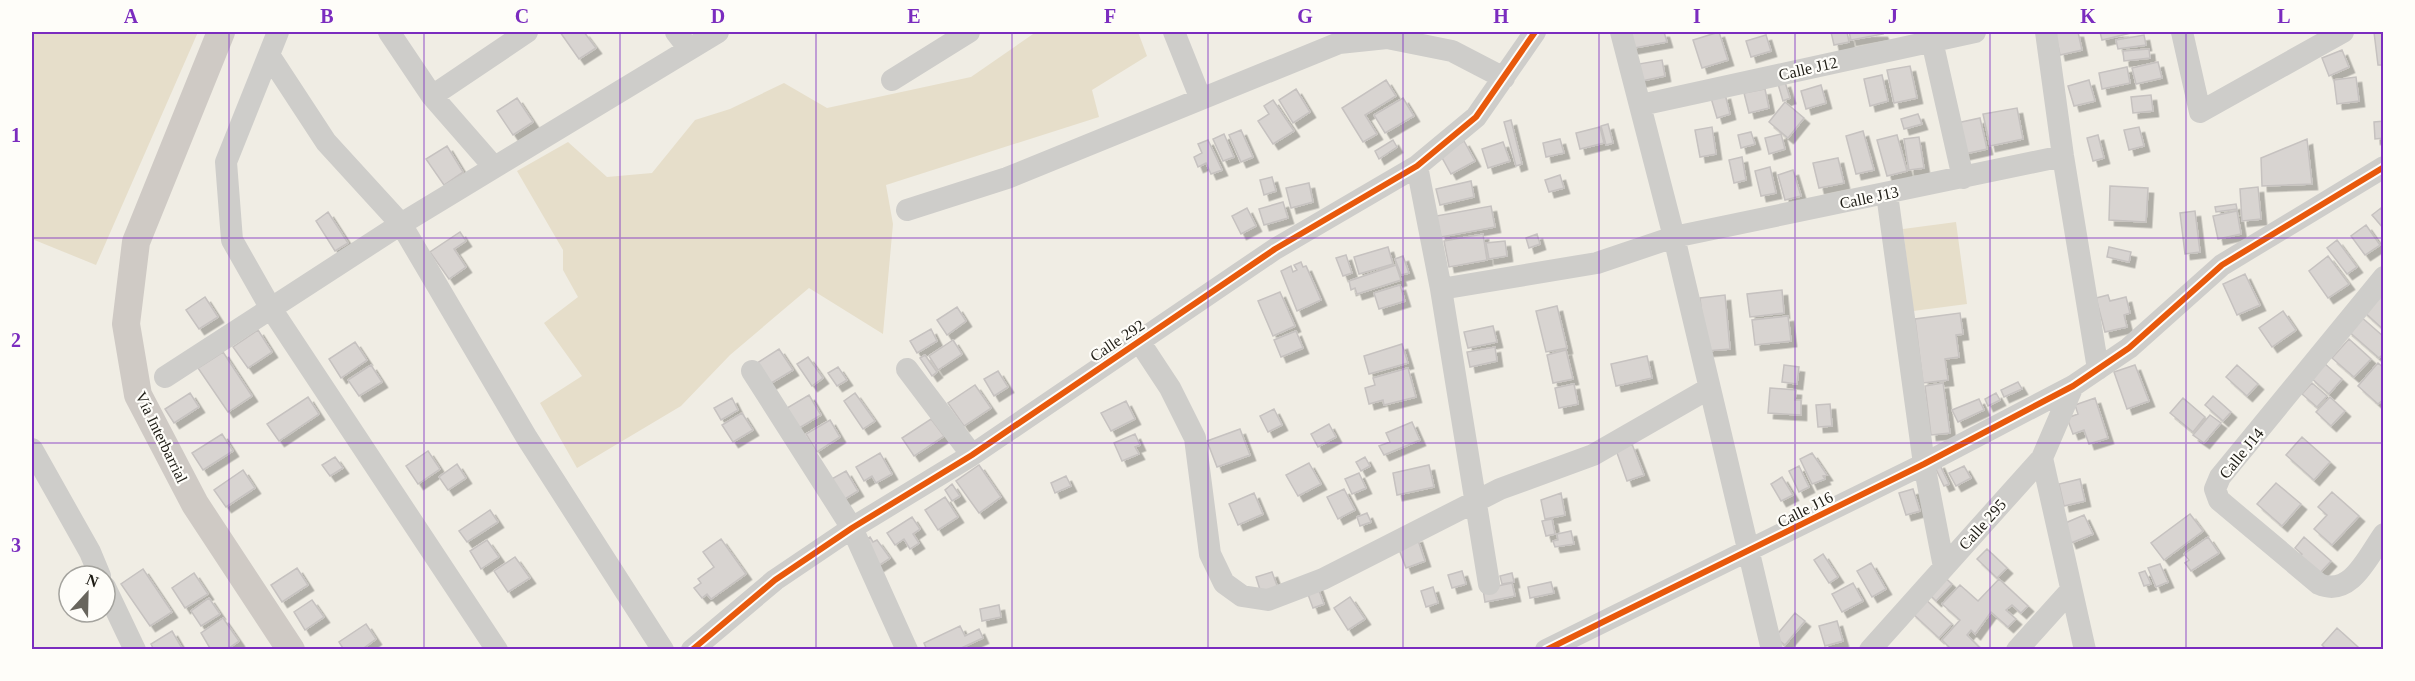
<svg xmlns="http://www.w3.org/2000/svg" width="2415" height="681" font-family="Georgia,serif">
  <defs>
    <filter id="shadow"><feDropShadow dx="5.5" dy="5.5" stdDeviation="0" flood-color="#0004"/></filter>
  </defs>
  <rect width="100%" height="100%" fill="#f0ede4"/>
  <path fill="#e6deca" d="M32,32H198L96,265L32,239Z
    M1036,32H1138L1147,56L1092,90L1099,117L886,185L893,224L883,334L809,288L730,355L681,406L577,468L540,403L582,376L544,323L578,297L563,270V250L517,171L568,142L607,177L652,173L695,120L730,109L784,83L827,108L971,77Z
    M1956,222L1967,304L1913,311L1903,229Z"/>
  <path fill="#d8d4d1" stroke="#c6c2c0" stroke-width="1.5" filter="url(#shadow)" d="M560,32H584L596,48L579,59Z
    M1626,32H1664L1667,42L1629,49Z
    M1719,32L1728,60L1702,68L1693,40Z
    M1831,32H1847L1849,42L1834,45Z
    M1849,32H1882L1883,34L1851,40Z
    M2055,32H2078L2082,50L2060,55Z
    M2100,32H2135L2102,40Z
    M2374,32H2384V65H2378Z
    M1766,35L1771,51L1751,57L1746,41Z
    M2144,35L2146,45L2118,49L2116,40Z
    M2149,49L2150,58L2124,61L2123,51Z
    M2342,50L2349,67L2329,76L2322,58Z
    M1662,60L1665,76L1637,82L1633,65Z
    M2158,62L2162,78L2136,84L2132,68Z
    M1910,66L1917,98L1894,103L1887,70Z
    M2127,67L2130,83L2102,89L2099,73Z
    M1882,75L1888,101L1870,106L1864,79Z
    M2356,77L2359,101L2337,104L2334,80Z
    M1386,80L1396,96L1365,115L1377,134L1363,142L1342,108Z
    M2089,80L2095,101L2074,106L2068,86Z
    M1785,82L1790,98L1783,101L1778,84Z
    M1821,85L1826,103L1806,109L1801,91Z
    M1296,89L1310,112L1293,123L1279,100Z
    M1765,89L1769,108L1749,113L1744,93Z
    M1725,94L1730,114L1717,118L1711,98Z
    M2151,95L2153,111L2133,113L2131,97Z
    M517,98L533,122L513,135L497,111Z
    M1403,98L1414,116L1385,133L1374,115Z
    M1273,100L1294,131L1273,144L1258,121L1269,114L1264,106Z
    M1785,102L1804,118L1788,138L1769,122Z
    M2017,108L2023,139L1990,146L1983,114Z
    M1918,114L1922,124L1904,129L1901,119Z
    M1980,118L1987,149L1960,155L1952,124Z
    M1511,120L1522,164L1516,166L1504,122Z
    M2384,121V138L2375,139L2374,122Z
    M1608,124L1613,143L1606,145L1601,126Z
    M1600,127L1604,143L1580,149L1576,133Z
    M1712,127L1716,154L1700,157L1695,130Z
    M2139,127L2144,146L2129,150L2124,130Z
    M1241,130L1253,157L1241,162L1229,135Z
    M1863,131L1874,170L1856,174L1846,136Z
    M1751,132L1755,144L1741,148L1738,135Z
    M1224,134L1234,157L1223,161L1213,139Z
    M1781,134L1785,149L1769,154L1765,138Z
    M1897,135L1907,171L1887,176L1877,140Z
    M2098,135L2104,158L2093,161L2087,138Z
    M1919,137L1924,168L1909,170L1904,139Z
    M1560,139L1564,153L1546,157L1543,143Z
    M2307,139L2312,184L2262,186L2261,158Z
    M1208,140L1222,170L1211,174L1206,163L1198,167L1194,157L1202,153L1198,144Z
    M1393,140L1397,147L1379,159L1375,151Z
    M1464,141L1475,161L1451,174L1440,154Z
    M1503,142L1510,161L1488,168L1482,149Z
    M447,146L463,172L444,185L426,159Z
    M1742,157L1746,180L1734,183L1729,160Z
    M1838,158L1844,183L1819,188L1813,163Z
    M1770,167L1776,193L1761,196L1755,171Z
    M1793,170L1801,196L1785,200L1778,175Z
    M1560,175L1564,188L1549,192L1545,180Z
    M1272,177L1276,191L1264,195L1260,180Z
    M1471,181L1474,197L1440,205L1436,189Z
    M1309,183L1313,202L1291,208L1286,188Z
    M2110,186L2148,188L2146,222L2109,220Z
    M2258,187L2261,219L2242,221L2240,189Z
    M1283,202L1288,218L1264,225L1259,209Z
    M2236,204L2237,209L2216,212L2215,207Z
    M1491,206L1495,227L1441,237L1436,216Z
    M1247,208L1256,226L1241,234L1232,216Z
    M2381,208L2384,212V229L2372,215Z
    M2195,211L2200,252L2185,254L2180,213Z
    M2237,211L2241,234L2218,239L2213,216Z
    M328,212L348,243L335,251L316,221Z
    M2366,225L2380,245L2365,255L2351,236Z
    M460,232L466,241L454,249L466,267L449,279L430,252Z
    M1483,234L1487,260L1449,267L1444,241Z
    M1537,234L1540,244L1529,248L1526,238Z
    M2337,240L2357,267L2347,274L2327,248Z
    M1505,241L1507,256L1489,259L1486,243Z
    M1388,247L1393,264L1359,274L1354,257Z
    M2109,247L2131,252L2129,262L2107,257Z
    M1346,255L1352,273L1343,276L1336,258Z
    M1403,256L1409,273L1401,275L1395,259Z
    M2328,256L2349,284L2328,298L2309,271Z
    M1301,262L1303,267L1306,266L1321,300L1297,311L1281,271L1291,266L1293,272L1297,270L1294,265Z
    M1396,265L1401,280L1357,294L1355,288L1351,290L1349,281Z
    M2245,274L2260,305L2237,315L2223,284Z
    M1400,285L1405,301L1379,309L1374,293Z
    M1782,290L1784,313L1750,317L1747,294Z
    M2384,291V330L2362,310Z
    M1280,292L1295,326L1273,336L1258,301Z
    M1725,295L1730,349L1706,351L1700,298Z
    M2108,295L2110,301L2126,297L2130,313L2124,315L2127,327L2105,332L2096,298Z
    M205,297L218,317L199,329L186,310Z
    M1557,306L1567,348L1546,352L1536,311Z
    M957,307L966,321L947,335L937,320Z
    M2283,311L2296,330L2272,347L2259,328Z
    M1960,313L1963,334L1956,335L1959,357L1945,359L1948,380L1923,383L1915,319Z
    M1788,316L1791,341L1755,345L1752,320Z
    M2360,316L2384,337V353L2379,358L2347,330Z
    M1493,326L1497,342L1468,348L1464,332Z
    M931,329L937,341L917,353L910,341Z
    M258,330L272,352L248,368L233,347Z
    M1296,331L1303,348L1281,357L1274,340Z
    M2349,339L2371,359L2354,377L2332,358Z
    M953,340L962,354L938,370L929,356Z
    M355,342L367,360L341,378L329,359Z
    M1402,344L1408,363L1369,374L1364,356Z
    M1495,347L1497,361L1470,367L1467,352Z
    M779,349L793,370L768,385L754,365Z
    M1566,350L1573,379L1553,383L1547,355Z
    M223,352L252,396L228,412L198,368Z
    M925,355L937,372L932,376L920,358Z
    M1647,356L1652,378L1616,386L1611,364Z
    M808,357L823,378L812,386L797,364Z
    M2324,363L2342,379L2329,394L2310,377Z
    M2378,363L2384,368V399L2378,404L2358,386Z
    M371,365L382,382L359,396L348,380Z
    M1784,365L1799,367L1797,384L1782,382Z
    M2135,365L2149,401L2127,409L2114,372Z
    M2237,365L2258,384L2247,396L2226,377Z
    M838,367L847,380L837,386L828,373Z
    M1408,368L1416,397L1384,405L1383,400L1369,404L1365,388L1375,385L1373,378Z
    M998,371L1008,387L994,396L984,379Z
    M2018,382L2022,389L2004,397L2001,390Z
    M1943,383L1950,433L1931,435L1925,386Z
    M2312,383L2327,396L2317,407L2302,394Z
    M1574,384L1578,404L1559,408L1555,388Z
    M975,385L991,408L964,426L948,403Z
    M1770,388L1796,390L1795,400H1801V415L1768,413Z
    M190,393L199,407L174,423L165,409Z
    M855,393L875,421L863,429L844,401Z
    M1996,393L2000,400L1988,406L1985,399Z
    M809,395L821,415L794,431L782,411Z
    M2213,396L2231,412L2223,421L2205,405Z
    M308,397L319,414L279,441L267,424Z
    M2330,397L2345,411L2331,426L2316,412Z
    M732,398L738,410L721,420L714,408Z
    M2095,398L2108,438L2089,444L2084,430L2073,434L2067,418L2078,414L2075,405Z
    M2183,398L2205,417L2193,432L2170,413Z
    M1979,399L1984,410L1958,422L1952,410Z
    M1126,401L1135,419L1111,431L1101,413Z
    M1830,404L1832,426L1818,427L1816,405Z
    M1274,409L1282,425L1268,432L1260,416Z
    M742,413L753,430L733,442L722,425Z
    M2210,415L2221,423L2204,443L2193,435Z
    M931,419L944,436L914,456L902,438Z
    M830,420L840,437L817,452L806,434Z
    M1412,422L1420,440L1384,455L1379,446L1390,442L1386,433Z
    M1329,424L1336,437L1318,447L1311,434Z
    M1240,429L1250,455L1217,467L1207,441Z
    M222,434L233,451L203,470L192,453Z
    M1135,434L1140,445L1135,447L1139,454L1122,461L1114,443Z
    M2302,437L2330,462L2314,480L2286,455Z
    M1632,444L1644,475L1627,481L1616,450Z
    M428,451L440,469L418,484L406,466Z
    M880,453L892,474L876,483L872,476L864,481L856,467Z
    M1812,453L1827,475L1823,476L1825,479L1812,484L1800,459Z
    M335,457L343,468L330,476L322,465Z
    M1365,457L1370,466L1361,471L1356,462Z
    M1309,463L1321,484L1298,496L1286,475Z
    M1939,463L1949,484L1944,486L1934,465Z
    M457,464L466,478L448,490L439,477Z
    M979,465L1001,497L979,513L956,481Z
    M1429,465L1434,487L1397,495L1393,473Z
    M1799,466L1809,487L1799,492L1789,471Z
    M1964,466L1971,478L1956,486L1949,473Z
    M243,470L255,488L226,507L214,490Z
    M846,471L858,491L840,502L828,481Z
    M1359,473L1366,488L1352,494L1345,479Z
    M1066,476L1071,486L1055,493L1051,483Z
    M1782,477L1793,495L1781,501L1771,484Z
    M2080,479L2085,501L2064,506L2059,484Z
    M2276,483L2301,504L2282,526L2257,504Z
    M952,484L960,496L952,501L945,490Z
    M1344,489L1355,510L1338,519L1327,497Z
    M1913,489L1920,511L1906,515L1899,493Z
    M2332,492L2359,516L2332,545L2314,529L2327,515L2318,507Z
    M1254,493L1263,514L1238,525L1229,504Z
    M1561,493L1565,515L1545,519L1541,500Z
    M945,497L958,517L938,530L925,510Z
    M490,510L498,522L467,542L459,531Z
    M1367,513L1371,522L1360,526L1357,517Z
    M2190,514L2203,531L2164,560L2151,543Z
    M2084,515L2093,534L2071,543L2063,524Z
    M912,517L920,529L913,534L919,543L910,549L904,539L895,545L887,533Z
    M1552,519L1555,534L1546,536L1542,521Z
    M1571,531L1574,544L1555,547L1553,541L1558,540L1557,534Z
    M870,537L873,542L877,540L890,558L878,566L861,543Z
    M1417,537L1425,561L1406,568L1397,544Z
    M2208,537L2219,553L2191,571L2185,563L2189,560L2184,554Z
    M2304,537L2331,561L2318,575L2299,558L2302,554L2295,548Z
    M721,539L746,574L711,599L707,594L702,598L694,588L701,583L698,579L714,567L703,552Z
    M487,540L499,557L481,569L470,551Z
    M1987,549L2007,568L1997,578L1977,559Z
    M1823,554L1838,577L1829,583L1814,560Z
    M515,557L530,578L508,592L494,571Z
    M1871,563L1886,589L1872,597L1857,571Z
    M2160,564L2168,582L2156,587L2148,568Z
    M297,568L308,585L282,602L271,585Z
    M143,569L172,612L150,626L121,584Z
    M1462,571L1466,584L1452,588L1448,575Z
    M2145,571L2151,584L2144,586L2139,573Z
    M1272,572L1278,588L1261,593L1256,577Z
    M194,573L208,594L185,608L172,588Z
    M1512,573L1514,582L1502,584L1500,576Z
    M1941,574L1952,584L1936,601L1925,590Z
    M1999,579L2028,606L2021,613L2012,605L2006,610L2016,619L2008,627L1991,612L1975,634L1971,630L1967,635L1982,650H1952L1942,640L1960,620L1942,604L1960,585L1978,601Z
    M1551,582L1554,593L1530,598L1528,587Z
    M1512,583L1515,596L1485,602L1483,589Z
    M1853,583L1863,601L1842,612L1832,594Z
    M1317,585L1324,604L1313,608L1306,589Z
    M1433,587L1438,603L1426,607L1421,591Z
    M1350,597L1365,619L1348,630L1334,608Z
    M209,598L220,614L201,626L191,611Z
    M1924,598L1952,624L1939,638L1911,612Z
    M312,600L324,617L305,630L294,612Z
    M999,605L1001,617L982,621L980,609Z
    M1795,613L1805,621L1785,645L1775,637Z
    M223,618L239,641L226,650H211L201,633Z
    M1837,621L1843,641L1825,646L1819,626Z
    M366,624L376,639L361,650H344L339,642Z
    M960,626L965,636L979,629L983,638L957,650H927L924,643Z
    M2337,628L2358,647L2356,650H2327L2322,645Z
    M172,631L183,650H154L151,644Z"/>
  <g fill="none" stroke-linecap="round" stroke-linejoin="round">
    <path stroke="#cecdca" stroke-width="22" d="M278,32L226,162L232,240L270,307L497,650
      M389,32L432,96L494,167
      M676,32L689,49
      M1174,32L1200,97
      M1621,32L1674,237L1772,650
      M1930,32L1963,178
      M2046,32L2063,156L2098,369
      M2182,32L2200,112L2343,32
      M269,55L326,142L401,224L527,438L663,650
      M892,80L969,32
      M432,96L527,32
      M1641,105L1975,32
      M1417,166L1441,289L1489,584
      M1887,194L1924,464L1944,567
      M907,210L1007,178L1339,43L1387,38L1452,51L1504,78
      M2384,277L2220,477L2215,489L2219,500L2319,584C2351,598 2368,556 2384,534
      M1441,289L1597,263L1674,237L2063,156
      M1139,341L1170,388L1195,438L1210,554L1224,583L1242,596L1268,600L1323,579L1500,489L1593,455L1708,389
      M907,369L972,455
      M752,371L852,528L907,650
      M165,377L401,224L718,32
      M32,449L90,552L100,576
      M2042,458L2085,650
      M105,587L135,650
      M692,650L775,580L852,528L972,455L1275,249L1417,166L1476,117L1535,32
      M1546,650L1924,464L2073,386L2129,348L2222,265L2384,167
      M1870,650L2042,458L2073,386
      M2017,650L2071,590"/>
    <path stroke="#cfcac5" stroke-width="28" d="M221,32L136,242L126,324L138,395L195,504L291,650"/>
    <defs>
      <path id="cycleway" d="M692,650L775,580L852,528L972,455L1275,249L1417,166L1476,117L1535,32
        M1546,650L1924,464L2073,386L2129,348L2222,265L2384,167"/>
    </defs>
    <use href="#cycleway" stroke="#fefdf9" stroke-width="10"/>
    <use href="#cycleway" stroke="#e8590c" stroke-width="6"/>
  </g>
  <path fill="none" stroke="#7b2cbf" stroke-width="1.5" stroke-opacity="0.55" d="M229,32V650M424,32V650M620,32V650M816,32V650M1012,32V650M1208,32V650M1403,32V650M1599,32V650M1795,32V650M1990,32V650M2186,32V650M32,238H2384M32,443H2384"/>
  <g text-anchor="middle" stroke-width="4.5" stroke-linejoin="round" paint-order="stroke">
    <g font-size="16" fill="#1e1c15" stroke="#fefdf9">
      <text transform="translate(1808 68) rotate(-13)" y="6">Calle J12</text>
      <text transform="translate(1869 197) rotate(-12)" y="6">Calle J13</text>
      <text transform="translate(1117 340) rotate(-34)" y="6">Calle 292</text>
      <text transform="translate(162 437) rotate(64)" y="6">Vía Interbarrial</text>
      <text transform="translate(2241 453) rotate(-51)" y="6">Calle J14</text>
      <text transform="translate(1805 509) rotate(-27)" y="6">Calle J16</text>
      <text transform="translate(1982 524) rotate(-48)" y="6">Calle 295</text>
    </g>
  </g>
  <rect width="2415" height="681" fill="none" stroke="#fefdf9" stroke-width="66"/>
  <g transform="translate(87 594) rotate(22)"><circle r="28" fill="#fefdf9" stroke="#a4a39e" stroke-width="1.5"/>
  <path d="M0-4.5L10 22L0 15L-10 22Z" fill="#68655d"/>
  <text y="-9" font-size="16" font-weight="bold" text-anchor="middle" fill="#1e1c15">N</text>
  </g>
  <rect x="33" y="33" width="2349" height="615" fill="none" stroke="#7b2cbf" stroke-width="2"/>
  <g font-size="20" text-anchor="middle" font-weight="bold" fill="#7b2cbf">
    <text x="131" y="23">A</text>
    <text x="327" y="23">B</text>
    <text x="522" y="23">C</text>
    <text x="718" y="23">D</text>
    <text x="914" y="23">E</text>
    <text x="1110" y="23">F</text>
    <text x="1305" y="23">G</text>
    <text x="1501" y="23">H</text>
    <text x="1697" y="23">I</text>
    <text x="1893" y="23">J</text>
    <text x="2088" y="23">K</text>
    <text x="2284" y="23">L</text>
    <text x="16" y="142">1</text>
    <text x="16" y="347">2</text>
    <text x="16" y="552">3</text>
  </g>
</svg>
